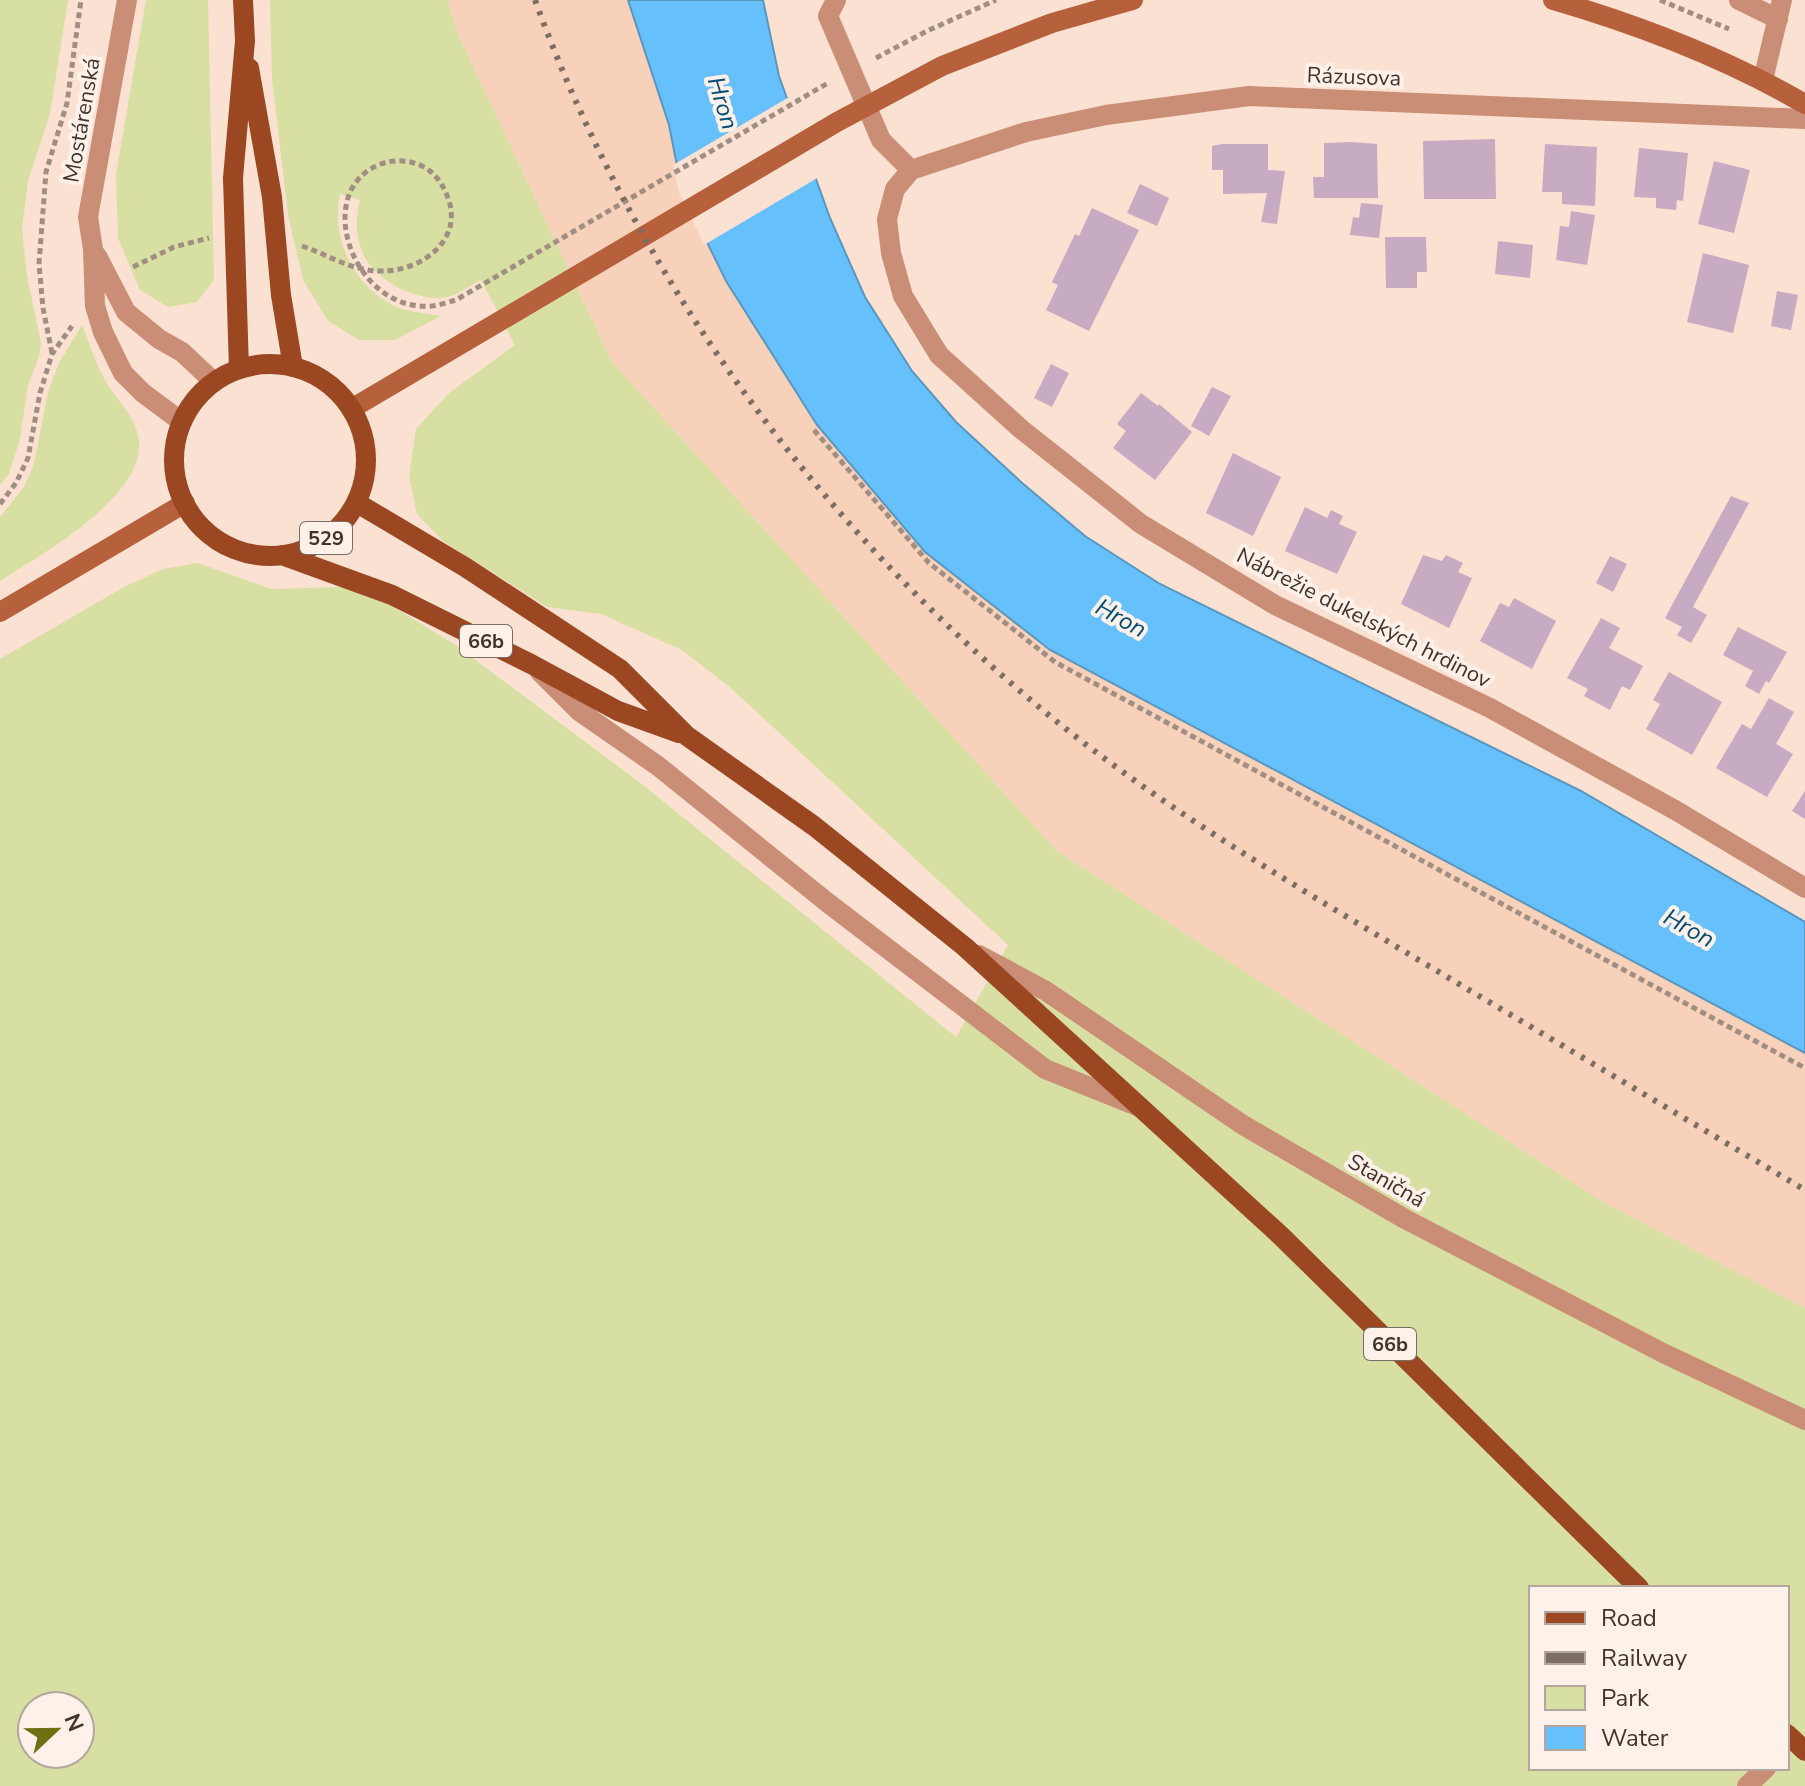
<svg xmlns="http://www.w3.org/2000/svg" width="1805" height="1786" font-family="'Nunito Sans',sans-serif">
  <rect width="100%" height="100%" fill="#fbe1d2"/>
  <path fill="#f8d1bb" d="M448,0H628L669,125L682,191L925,552L1050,650L1805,1053V1308L1603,1202L1057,851L612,362L457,32Z"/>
  <path fill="#d8dfa2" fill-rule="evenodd" d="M0,0H68L50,114L28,181L22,229L27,276L41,343L39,357L28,385L20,439L9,474L0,485Z
    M146,0H208L214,280L197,302L168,307L140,290L118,238L116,174Z
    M270,0H448L457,32L612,362L1057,851L1603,1202L1805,1308V1786H0V659L124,587L163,569L198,563L271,589L343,587L379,598L454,644L643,785L956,1037L1008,945L732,689L682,650L601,614L547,607L443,541L417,514L409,476L416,429L449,393L515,345L481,280C471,285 459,294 448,297C417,303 372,280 361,249C355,232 356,217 360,200L340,194C331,238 352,283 392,305C405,312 426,313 441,316L395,340H359L328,321L303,280L288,215L272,79ZM1531,1588H1787V1768H1531ZM32,1706H80V1754H32Z
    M82,325C90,344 96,364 106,382C117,400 133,414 138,435C152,494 40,555 0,581V517L24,487L34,464L48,392L59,363Z"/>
  <path fill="#66c0fb" stroke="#5b96bd" stroke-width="2" d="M628,0H763L779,76L830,218L865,297L912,371L956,422L1021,482L1085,536L1160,584L1581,791L1805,922V1053L1050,650L925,552L817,425L726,281L682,191L669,125Z"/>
  <path fill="#fbe1d2" d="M791,96L819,177L704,245L679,193L673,165Z"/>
  <path fill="#c6abc2" d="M1495,139L1496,199H1424L1423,141Z
    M1352,142L1377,144L1378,198H1314L1313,177H1324V143Z
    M1222,144H1268V170L1285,171L1277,224L1261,222L1267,193L1223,194V170H1212V146Z
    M1545,144L1597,147L1595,206L1562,204V192H1542Z
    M1639,148L1688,153L1683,201L1677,200L1676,210L1656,208V198L1634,197Z
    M1714,161L1750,170L1734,233L1698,224Z
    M1140,184L1169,198L1157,226L1127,213Z
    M1361,203L1383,205L1379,238L1350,235L1353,217L1359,218Z
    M1092,208L1139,230L1089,331L1046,310L1058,285L1052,282L1075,234L1079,236Z
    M1571,211L1595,215L1587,265L1556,260L1560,226L1569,227Z
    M1385,237H1426L1427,272H1417V288H1386Z
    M1498,241L1533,245L1530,278L1495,274Z
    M1703,253L1749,265L1733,333L1687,322Z
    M1777,291L1798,295L1791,330L1771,326Z
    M1051,364L1069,373L1052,407L1034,398Z
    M1212,387L1231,396L1209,436L1191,426Z
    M1141,393L1158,406L1159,404L1192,432L1155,480L1113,448L1126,431L1117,424Z
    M1233,453L1281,477L1253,536L1206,513Z
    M1731,496L1749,503L1693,607L1707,615L1691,643L1677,635L1682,627L1665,618Z
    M1305,507L1327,518L1331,510L1343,516L1339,524L1357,532L1337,574L1285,551Z
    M1423,555L1442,561L1446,555L1463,563L1458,572L1472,578L1449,628L1401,604Z
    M1610,556L1627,564L1613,592L1596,583Z
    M1514,598L1556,621L1532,669L1480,641L1500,603L1509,607Z
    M1601,618L1620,628L1609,648L1643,666L1630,690L1622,686L1610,710L1584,696L1588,689L1567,678Z
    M1738,627L1787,652L1769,683L1766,681L1759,694L1745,686L1753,671L1723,655Z
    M1669,672L1722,702L1692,755L1646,729L1660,704L1653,700Z
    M1769,698L1794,712L1776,744L1793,754L1767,797L1716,768L1742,724L1751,729Z
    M1805,791V819L1792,811Z"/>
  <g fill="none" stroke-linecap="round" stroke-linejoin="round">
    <path stroke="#a18e83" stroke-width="5" stroke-dasharray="6 4" stroke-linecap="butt" d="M1660,0L1729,29
      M876,58L927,31L996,0
      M302,246C329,255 353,272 383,271C420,271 464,241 448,198C443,185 436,173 422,166C410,160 394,159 381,164C310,190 353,313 432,306C440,305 449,302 456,300L828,83
      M133,267L174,247L209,238
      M52,353L43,308L39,264L46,172L67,103L81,0
      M814,430L929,563L1055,662L1805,1068
      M0,504L16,483L28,458L40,393L52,354L72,326"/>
    <path stroke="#ca8e76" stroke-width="20" d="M1739,0L1778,19
      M540,672L579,711L658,766L828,903L1045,1069L1137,1106
      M1747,1786L1766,1768"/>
    <path stroke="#ca8e76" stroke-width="20" d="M127,0L88,217L93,249L95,306L103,332L123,373L143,393L182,422
      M836,0L828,16L881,140L911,170
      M1763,80L1782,0
      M1805,119L1249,96L1106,115L1026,132L911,170L895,189L887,219L891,253L903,296L939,355L1021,429L1141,524L1275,605L1490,708L1675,810L1805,888
      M97,256L126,312L159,339L182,352L214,382"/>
    <path stroke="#ca8e76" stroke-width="20" d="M979,955L1046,991L1243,1125L1405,1219L1663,1353L1805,1420"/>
    <path stroke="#b7603c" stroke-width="20" d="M1553,0C1639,25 1727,59 1805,104
      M351,409L837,122L942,66L1052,23L1133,0
      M0,612L185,503"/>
    <path stroke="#9b4722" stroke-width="20" d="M249,68L272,197L281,295L293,367
      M174 460a96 96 0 1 1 192 0a96 96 0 1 1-192 0Z
      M239,369L233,178L245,41L243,0
      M357,503L465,567L620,669L687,736L814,826L965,947L1280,1235L1639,1588
      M282,555L392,595L531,664L618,711L679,733
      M1787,1734L1805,1751"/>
    <path stroke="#7d6d62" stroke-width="6" stroke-dasharray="4 8" stroke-linecap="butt" d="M535,0C635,276 814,520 1039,707C1154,803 1284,879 1412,956C1543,1034 1674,1112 1805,1190"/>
  </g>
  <g text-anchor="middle" stroke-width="8" stroke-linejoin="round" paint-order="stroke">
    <g fill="#fef1ea" stroke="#7a6d66" stroke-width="2">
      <rect x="300" y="522" width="52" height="32" rx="6"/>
      <rect x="460" y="625" width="52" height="32" rx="6"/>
      <rect x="1364" y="1328" width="52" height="32" rx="6"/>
    </g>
    <g font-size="20" font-weight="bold" fill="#41352d">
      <text x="326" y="545">529</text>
      <text x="486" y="648">66b</text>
      <text x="1390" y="1351">66b</text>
    </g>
    <g font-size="22" fill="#41352d" stroke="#fef1ea">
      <text transform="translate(1354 76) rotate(2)" y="8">Rázusova</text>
      <text transform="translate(81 120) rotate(-80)" y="8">Mostárenská</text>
      <text transform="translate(1364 617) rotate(27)" y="8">Nábrežie dukelských hrdinov</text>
      <text transform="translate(1387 1180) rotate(30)" y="8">Staničná</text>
    </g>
    <g font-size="24" font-style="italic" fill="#034f75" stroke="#fef1ea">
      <text transform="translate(723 103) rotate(73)" y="8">Hron</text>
      <text transform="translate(1121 618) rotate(29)" y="8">Hron</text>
      <text transform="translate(1689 928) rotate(29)" y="8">Hron</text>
    </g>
  </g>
  <rect x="1529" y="1586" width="260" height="184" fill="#fef1ea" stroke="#b2a69e" stroke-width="2"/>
  <rect x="1545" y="1612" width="40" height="12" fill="#9b4722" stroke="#b2a69e" stroke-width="2"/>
  <text x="1601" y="1626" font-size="24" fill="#41352d">Road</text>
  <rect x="1545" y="1652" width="40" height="12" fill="#7d6d62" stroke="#b2a69e" stroke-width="2"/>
  <text x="1601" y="1666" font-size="24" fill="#41352d">Railway</text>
  <rect x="1545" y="1686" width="40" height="24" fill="#d8dfa2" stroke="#b2a69e" stroke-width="2"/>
  <text x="1601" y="1706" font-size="24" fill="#41352d">Park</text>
  <rect x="1545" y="1726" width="40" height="24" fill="#66c0fb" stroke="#b2a69e" stroke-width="2"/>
  <text x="1601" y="1746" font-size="24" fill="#41352d">Water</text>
  <g transform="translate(56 1730) rotate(68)"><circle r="38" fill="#fef1ea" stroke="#b2a69e" stroke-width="2"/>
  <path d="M0-6L14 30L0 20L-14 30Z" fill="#6e7013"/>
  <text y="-12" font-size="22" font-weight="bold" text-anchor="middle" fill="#41352d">N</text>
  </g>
</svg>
